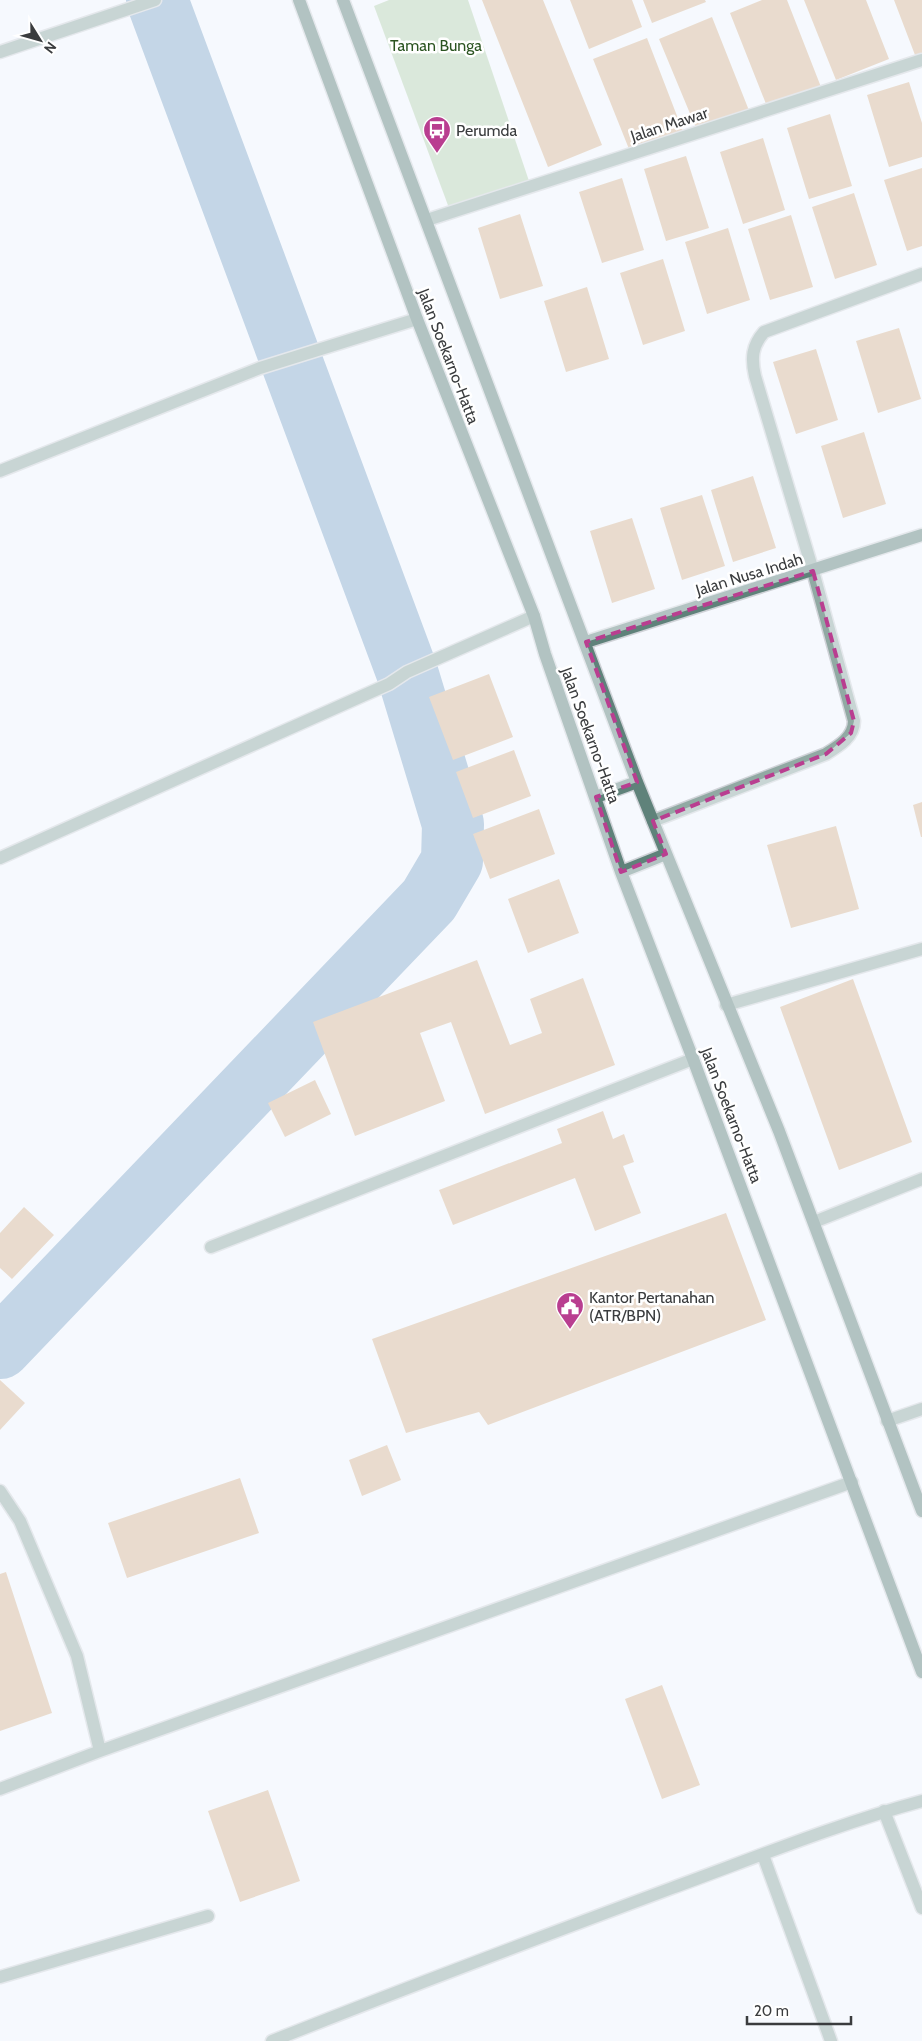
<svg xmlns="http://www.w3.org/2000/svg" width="922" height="2041" font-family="Cabin,sans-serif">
  <rect width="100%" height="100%" fill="#f6f9fe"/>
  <path fill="#b9d3b2" d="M389,0H468L529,181L449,208L374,6Z"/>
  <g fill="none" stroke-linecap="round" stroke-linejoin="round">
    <path stroke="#8ac" stroke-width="62" d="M0,1348L429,900L452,861L453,824L407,672L157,0"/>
  </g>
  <path fill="#dab794" d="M482,0H543L602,145L548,167Z
    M570,0H632L642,27L589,49Z
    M643,0H705L706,2L652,23Z
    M762,0H787L821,87L768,109L730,13Z
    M804,0H866L889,59L836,80Z
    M894,0H922V53L915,55Z
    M712,17L750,113L696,128L659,39Z
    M647,38L684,134L629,149L593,59Z
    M909,82L922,123V157L889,167L867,95Z
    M830,114L852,186L809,199L787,128Z
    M763,138L785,210L743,224L720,152Z
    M686,156L709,228L666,241L644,169Z
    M922,168V246L907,251L884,180Z
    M622,178L644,250L602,263L579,192Z
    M854,193L877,265L835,279L812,207Z
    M520,214L543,286L500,299L478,228Z
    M791,215L813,287L770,300L748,229Z
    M728,228L750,300L707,314L685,242Z
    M663,259L685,331L643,345L620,273Z
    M587,287L609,359L566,372L544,301Z
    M899,328L921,399L878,413L856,341Z
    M816,349L838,420L796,434L773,362Z
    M864,432L886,504L843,518L821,446Z
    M753,476L776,548L733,562L711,490Z
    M702,495L725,566L682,580L660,508Z
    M632,518L655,589L612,603L590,531Z
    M489,674L513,737L453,760L429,697Z
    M514,750L531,796L473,818L456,772Z
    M922,802V837H921L913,805Z
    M539,809L555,854L490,879L473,834Z
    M836,826L859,909L791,928L767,845Z
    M559,879L579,933L528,953L508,899Z
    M477,960L510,1045L542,1033L530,999L583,978L615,1065L485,1114L451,1022L420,1033L445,1101L355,1136L313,1022Z
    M853,979L912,1142L839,1170L780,1007Z
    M315,1080L331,1114L285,1137L268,1103Z
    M603,1111L613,1139L624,1134L634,1162L623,1166L641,1213L595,1231L575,1178L453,1225L439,1190L562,1143L557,1129Z
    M24,1207L54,1235L12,1279L0,1268V1233Z
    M726,1213L766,1320L488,1425L479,1412L406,1433L372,1339Z
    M0,1380L25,1403L0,1430Z
    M387,1445L401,1480L362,1496L349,1460Z
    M240,1478L259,1533L127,1578L108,1523Z
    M6,1572L52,1713L0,1731V1574Z
    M662,1685L700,1785L662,1799L625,1699Z
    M268,1790L300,1881L240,1902L208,1811Z"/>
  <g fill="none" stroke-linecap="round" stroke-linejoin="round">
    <defs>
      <path id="lane" d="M0,52L155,0
        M0,471L260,368L417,319
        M814,1222L922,1179
        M211,1247L693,1059
        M887,1421L922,1409
        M884,1811L922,1908
        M763,1855L831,2041
        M272,2041C405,1988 538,1938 672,1888C754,1858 837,1824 922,1801"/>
      <path id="street" d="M427,220L922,60
        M653,821L826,754C839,746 854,737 854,721L813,571L755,376C751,358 752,346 764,332L922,274
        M0,858L389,684L407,672L534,616
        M726,1005L922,949
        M0,1491L20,1521L77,1656L100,1751
        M0,1789L100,1751L852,1482
        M0,1977L208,1916"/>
      <path id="secondary" d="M299,0L417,319L534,616L545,654L621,872L693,1059L922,1672
        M343,0L637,782L779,1131L922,1511
        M586,642L922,535
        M596,797L637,782
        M621,872L666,854"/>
    </defs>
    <use href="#lane" stroke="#d0d3d8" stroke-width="15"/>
    <use href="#street" stroke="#d0d3d8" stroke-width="15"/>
    <use href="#secondary" stroke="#d0d3d8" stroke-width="15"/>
    <use href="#lane" stroke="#91a9a3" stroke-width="12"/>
    <use href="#street" stroke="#91a9a3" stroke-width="12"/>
    <use href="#secondary" stroke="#5f827a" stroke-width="12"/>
  </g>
  <path d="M0 0H922V2041H0ZM813,571L854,721L851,733L826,754L653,821L666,854L621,872L596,797L637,782L586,642Z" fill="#f6f9fe" fill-opacity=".55" fill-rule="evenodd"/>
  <path fill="none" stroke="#b93e90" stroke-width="4" stroke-dasharray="10 6" stroke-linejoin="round" d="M813,571L854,721L851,733L826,754L653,821L666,854L621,872L596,797L637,782L586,642Z"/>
  <defs>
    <symbol id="bus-pin" viewBox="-11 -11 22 30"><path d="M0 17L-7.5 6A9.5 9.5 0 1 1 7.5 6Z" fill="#b93e90" stroke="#fff"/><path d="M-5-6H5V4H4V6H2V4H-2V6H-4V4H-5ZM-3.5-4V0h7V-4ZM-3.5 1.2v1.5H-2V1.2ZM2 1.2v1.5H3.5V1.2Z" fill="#fff"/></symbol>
    <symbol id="civic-pin" viewBox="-11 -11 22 30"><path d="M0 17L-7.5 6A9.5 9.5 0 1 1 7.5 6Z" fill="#b93e90" stroke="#fff"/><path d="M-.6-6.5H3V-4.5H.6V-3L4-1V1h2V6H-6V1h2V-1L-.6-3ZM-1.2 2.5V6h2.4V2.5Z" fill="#fff"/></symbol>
  </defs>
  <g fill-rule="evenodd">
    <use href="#bus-pin" x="421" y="114" width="32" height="43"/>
    <use href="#civic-pin" x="554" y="1290" width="32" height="43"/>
  </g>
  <g text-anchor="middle" stroke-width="5" stroke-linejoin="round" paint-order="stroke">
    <g font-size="16" fill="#2b5421" stroke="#fff">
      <text x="436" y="51">Taman Bunga</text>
    </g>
    <g font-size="16" fill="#3a3c3e" stroke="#fff">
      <text transform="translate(669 124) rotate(-18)" y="6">Jalan Mawar</text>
      <text transform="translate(449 356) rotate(69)" y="6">Jalan Soekarno-Hatta</text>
      <text transform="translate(749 574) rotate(-17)" y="6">Jalan Nusa Indah</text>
      <text transform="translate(591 735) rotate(70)" y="6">Jalan Soekarno-Hatta</text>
      <text transform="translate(732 1115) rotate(69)" y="6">Jalan Soekarno-Hatta</text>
    </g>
    <g font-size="16" fill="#3a3c3e" stroke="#fff" text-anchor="start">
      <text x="456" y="136">Perumda</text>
      <text x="589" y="1303">Kantor Pertanahan<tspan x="589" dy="18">(ATR/BPN)</tspan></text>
    </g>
  </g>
  <g transform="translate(40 40) rotate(127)" stroke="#ffffff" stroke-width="4" paint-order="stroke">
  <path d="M0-4L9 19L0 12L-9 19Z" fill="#3a3c3e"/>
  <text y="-8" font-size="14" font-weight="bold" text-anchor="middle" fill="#3a3c3e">N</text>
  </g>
  <path d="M747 2016v8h104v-8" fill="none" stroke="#3a3c3e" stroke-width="2.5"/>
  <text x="754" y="2016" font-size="15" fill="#3a3c3e" stroke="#ffffff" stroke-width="4" paint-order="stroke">20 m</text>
</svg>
